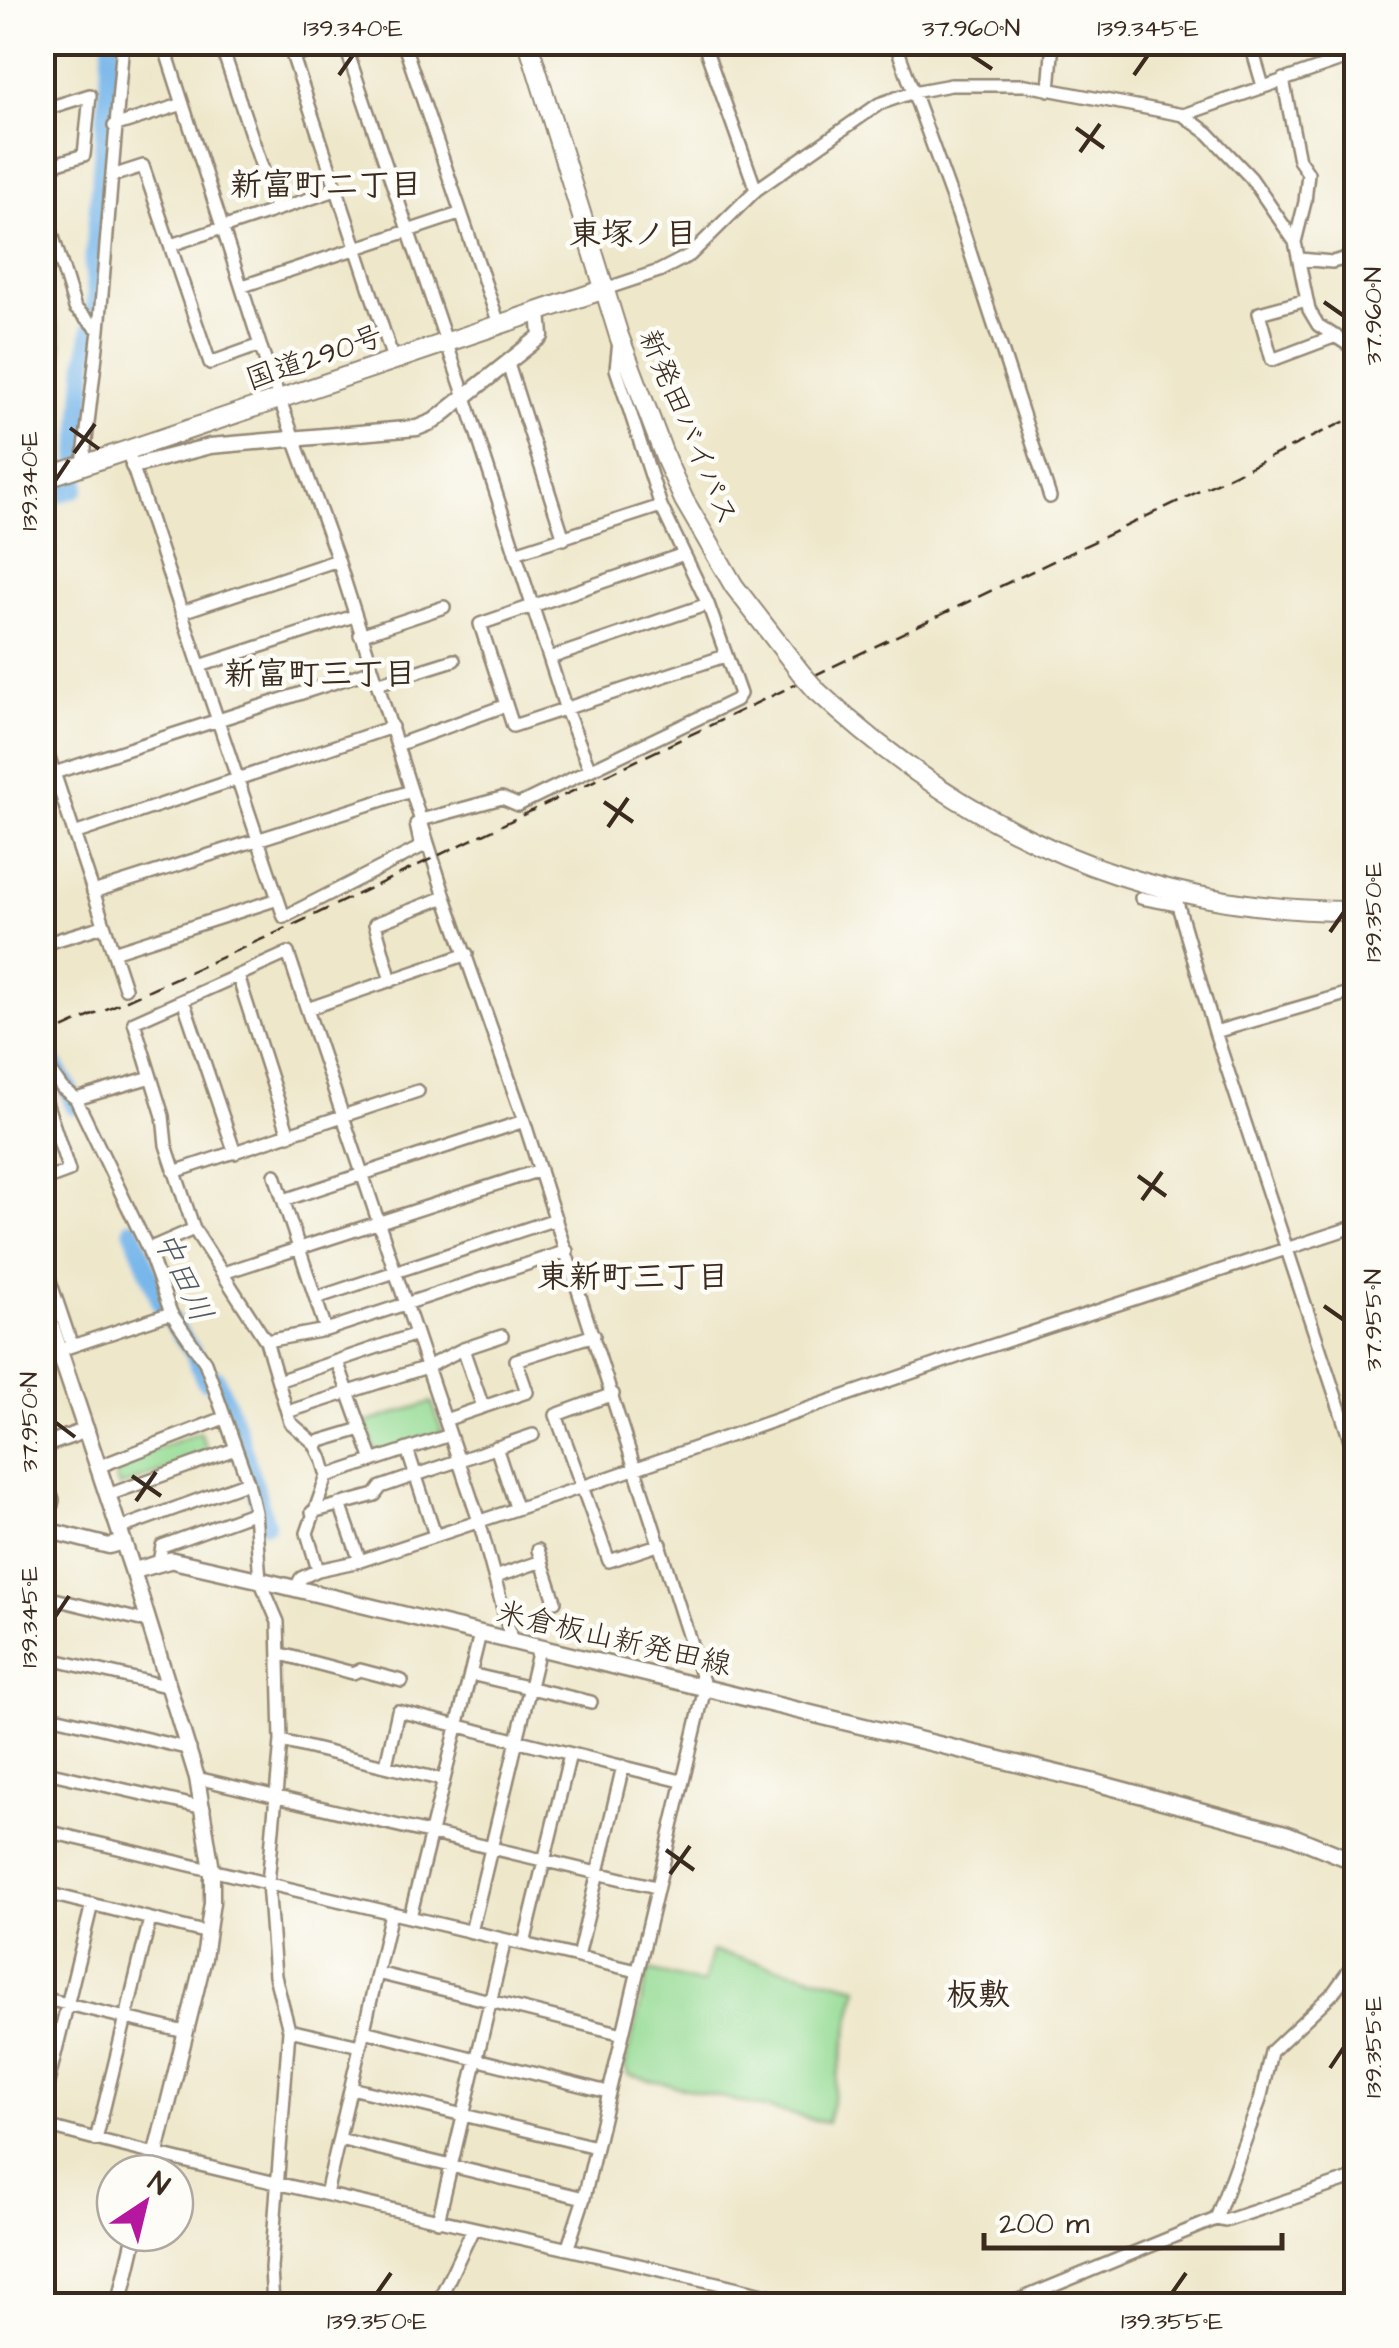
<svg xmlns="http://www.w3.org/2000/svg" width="1399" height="2348" font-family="'Architects Daughter','Klee One',sans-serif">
  <rect width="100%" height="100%" fill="#fdfcf7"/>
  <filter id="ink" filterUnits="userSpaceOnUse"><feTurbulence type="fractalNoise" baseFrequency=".01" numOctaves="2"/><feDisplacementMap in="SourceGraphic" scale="20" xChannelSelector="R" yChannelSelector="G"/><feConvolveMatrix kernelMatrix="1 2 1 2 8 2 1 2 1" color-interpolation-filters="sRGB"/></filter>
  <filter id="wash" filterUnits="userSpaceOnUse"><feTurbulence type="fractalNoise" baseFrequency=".0048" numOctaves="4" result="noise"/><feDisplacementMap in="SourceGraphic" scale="40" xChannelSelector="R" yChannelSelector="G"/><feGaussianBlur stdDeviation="2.25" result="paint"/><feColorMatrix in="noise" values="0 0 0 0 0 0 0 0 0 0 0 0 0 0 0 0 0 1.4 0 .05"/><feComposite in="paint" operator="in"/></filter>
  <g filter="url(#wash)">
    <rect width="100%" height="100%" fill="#eee7ca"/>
    <path fill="#96dc95" stroke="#68835a" stroke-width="2.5" d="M52,308L62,346L52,462L43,466V311Z
      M432,1402L442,1432L377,1454L365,1423Z
      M200,1432L209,1455L119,1487L112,1466Z
      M712,1951L858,1987L827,2123L628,2075L625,2066L649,1970L703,1984Z"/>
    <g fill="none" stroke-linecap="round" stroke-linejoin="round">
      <path stroke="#76b6ea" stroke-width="18" d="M42,500L76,488L86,362L96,295L93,264L112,42
        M42,1046L68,1087L74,1106
        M132,1229L163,1309L194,1354L205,1381L216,1378L235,1423L266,1523"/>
    </g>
  </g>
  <g filter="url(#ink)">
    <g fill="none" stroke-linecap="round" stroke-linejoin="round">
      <defs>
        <path id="minor" d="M163,42L260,345L338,560L445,897L524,1121L705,1688L584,2198L568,2247
          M220,42L276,209
          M288,42L393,359
          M403,42L499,324
          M703,42L756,190
          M895,42L958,215L1050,497
          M1250,42L1263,86
          M293,57L337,42
          M1283,79L1299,160L1308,173L1305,202L1295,242
          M1049,90L1053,42
          M42,110L90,95L84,155L42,168
          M1183,115L1356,55
          M114,126L183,104
          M112,176L143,166L210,363L260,345
          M42,201L75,308L99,330
          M171,245L336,190
          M1300,259L1332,262L1356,256
          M243,286L459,214
          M605,289L659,271L690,255L756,190L879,104L913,92L951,85H1026L1183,115L1208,133L1251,178L1295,242L1309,310L1318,325L1356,350
          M1307,300L1259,313L1272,360L1336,336
          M508,364L564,539
          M127,450L284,917L421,847L416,824L421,820L502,798L518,805L590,770L566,710L465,397L344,42
          M83,465L99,330L123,42
          M515,553L661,506
          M684,554L480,624L513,726L725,656
          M182,612L338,560
          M360,635L444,607
          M550,658L708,604
          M200,666L354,616
          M377,684L454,660
          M42,736L125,988
          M397,745L504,706
          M590,770L736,700L740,694L708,604L661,506L616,369L619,341
          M54,773L373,670
          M74,834L392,727
          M93,892L411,791
          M1174,892L1215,1032L1356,1458
          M1141,898L1178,905
          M42,937L47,943L103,926
          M113,952L278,899
          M238,976L289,1135
          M391,981L375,924L445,897
          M183,1000L235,1153
          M307,1009L467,954
          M1215,1032L1356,991
          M42,1059L62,1088L76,1099L148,1249L171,1313L205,1362L248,1482L255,1512L260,1580L278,1622L281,1741L268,1883L275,1976L289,2030L271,2268L273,2306
          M76,1099L151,1077
          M174,1172L418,1091
          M275,1175L326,1330
          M42,1181L69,1171L44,1096
          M284,1200L524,1121
          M148,1249L194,1229
          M42,1257L72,1346
          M223,1273L540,1170
          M316,1298L556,1219
          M266,1341L326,1330L567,1251
          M463,1349L483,1407
          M42,1356L171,1313
          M337,1361L373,1461
          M278,1381L416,1334
          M613,1394L556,1415L609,1561L661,1544
          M287,1412L427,1367L463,1349L502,1336
          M445,1420L527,1392L516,1360L594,1335
          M314,1443L361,1429
          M496,1447L516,1507
          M407,1449L435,1535
          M100,1466L224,1418
          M42,1472L53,1500L42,1550
          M327,1476L450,1435
          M108,1495L235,1449
          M340,1504L360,1561
          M312,1512L375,1495L381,1487L533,1435
          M118,1529L248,1482
          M538,1550L555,1601
          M159,1562L162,1546L255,1512
          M318,1570L307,1533L327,1476L322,1459L314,1443L290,1422L266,1341L194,1229L166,1145L163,1116L134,1022L288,953L479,1521L512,1642
          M495,1577L542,1561
          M295,1589L301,1578L318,1570L360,1561L582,1487L957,1357L1356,1226
          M42,1596L149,1622
          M281,1654L353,1673L360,1670L402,1681
          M42,1657L170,1687
          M470,1674L591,1702
          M42,1714L190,1749
          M281,1741L443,1780
          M386,1765L398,1711L681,1781
          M42,1771L204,1808
          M197,1778L656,1887
          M42,1830L637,1971
          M42,1868L51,1832
          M42,1892L208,1933
          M410,1917L480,1634
          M471,1932L539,1649
          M524,1944L570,1754
          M578,1957L623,1766
          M377,1973L623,2034
          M42,1998L185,2032
          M289,2030L360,2046
          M364,2031L608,2092
          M351,2088L596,2147
          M42,2107L92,1904
          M42,2125C297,2193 557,2243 813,2306
          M339,2139L584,2198
          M96,2140L150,1919
          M326,2194L391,1913
          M1216,2219L1225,2221L1356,2177
          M438,2221L505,1940
          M436,2306L473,2229
          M1004,2306L1216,2219L1260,2100L1271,2052L1333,1993L1356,1961"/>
        <path id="tertiary" d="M133,466L210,446L417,428L434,421L541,336L539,311
          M42,1446L87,1430
          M42,1529L109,1546L122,1542
          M133,1571L197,1778L212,1870V1902L204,1958L151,2173
          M119,2306L136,2233"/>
        <path id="secondary" d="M42,1299L133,1571L171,1560L260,1580L1093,1782L1287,1834L1356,1862"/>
        <path id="trunk" d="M528,42L619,336L666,460L684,500L734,586L801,673
          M42,479L605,289
          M817,691C971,834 1145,912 1356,911"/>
      </defs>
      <use href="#minor" stroke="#948874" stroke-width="16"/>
      <use href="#tertiary" stroke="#948874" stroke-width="19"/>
      <use href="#secondary" stroke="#948874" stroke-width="20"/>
      <use href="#trunk" stroke="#948874" stroke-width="22"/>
      <use href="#minor" stroke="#fff" stroke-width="11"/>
      <use href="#tertiary" stroke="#fff" stroke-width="14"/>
      <use href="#secondary" stroke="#fff" stroke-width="15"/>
      <use href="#trunk" stroke="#fff" stroke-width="18"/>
      <path stroke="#3b2a1e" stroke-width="2.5" stroke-dasharray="15 8" stroke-linecap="butt" d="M42,1038L289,927L1356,416"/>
      <defs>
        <path id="trunk-bridge" d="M801,673L817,691"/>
      </defs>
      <use href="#trunk-bridge" stroke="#948874" stroke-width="22" stroke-linecap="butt"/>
      <use href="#trunk-bridge" stroke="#fff" stroke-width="18"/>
    </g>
  </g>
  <path fill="none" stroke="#3b2a1e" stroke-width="4" d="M971,55L992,69M339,75L353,55M1134,75L1148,55M1076,128L1104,148M1080,152L1100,124M1324,302L1344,316M70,428L99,449M74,453L95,424M55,481L69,460M604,802L633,822M608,827L628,798M1330,932L1344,912M1138,1176L1166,1196M1142,1200L1162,1172M1324,1306L1344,1320M55,1422L75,1437M132,1476L161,1496M136,1501L156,1472M55,1617L69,1596M666,1850L694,1870M670,1874L690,1846M1330,2068L1344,2047M377,2293L391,2273M1172,2293L1186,2273"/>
  <g text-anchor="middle" stroke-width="9" stroke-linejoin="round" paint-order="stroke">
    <g font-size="30" fill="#3b2a1e" stroke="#fdfcf7">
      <text transform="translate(314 357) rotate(-19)" y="10">国道290号</text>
      <text transform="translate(689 427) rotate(67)" y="10">新発田バイパス</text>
      <text transform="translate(614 1638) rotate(13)" y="10">米倉板山新発田線</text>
    </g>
    <g font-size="32" font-weight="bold" fill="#3b2a1e" stroke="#fdfcf7">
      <text x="326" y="195">新富町二丁目</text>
      <text x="633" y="244">東塚ノ目</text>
      <text x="320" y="684">新富町三丁目</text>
      <text x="633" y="1287">東新町三丁目</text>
      <text x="978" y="2005">板敷</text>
    </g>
    <g font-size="32" font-style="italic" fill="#505b65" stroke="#fdfcf7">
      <text transform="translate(184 1276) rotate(65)" y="11">中田川</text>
    </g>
  </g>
  <rect width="1399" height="2348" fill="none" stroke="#fdfcf7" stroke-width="110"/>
  <g transform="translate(145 2203) rotate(35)"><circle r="48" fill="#fdfcf7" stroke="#afa8a0" stroke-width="2.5"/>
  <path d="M0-8L18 38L0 25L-18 38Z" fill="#b5179e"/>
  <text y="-15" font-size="28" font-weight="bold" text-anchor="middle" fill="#3b2a1e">N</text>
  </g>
  <path d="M984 2233v15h298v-15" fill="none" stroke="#3b2a1e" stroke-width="5"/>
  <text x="999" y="2233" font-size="30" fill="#3b2a1e" stroke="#fdfcf7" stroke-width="8" paint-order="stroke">200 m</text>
  <rect x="55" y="55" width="1289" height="2238" fill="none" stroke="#3b2a1e" stroke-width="4"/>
  <g font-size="25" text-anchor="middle" fill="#3b2a1e">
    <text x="353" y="36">139.340°E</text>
    <text x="971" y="36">37.960°N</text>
    <text x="1148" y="36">139.345°E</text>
    <text transform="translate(1372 316) rotate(-90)" y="9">37.960°N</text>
    <text transform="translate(28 481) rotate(-90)" y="9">139.340°E</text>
    <text transform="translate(1372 912) rotate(-90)" y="9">139.350°E</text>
    <text transform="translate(1372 1320) rotate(-90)" y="9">37.955°N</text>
    <text transform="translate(28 1422) rotate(-90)" y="9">37.950°N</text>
    <text transform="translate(28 1617) rotate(-90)" y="9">139.345°E</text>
    <text transform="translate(1372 2047) rotate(-90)" y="9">139.355°E</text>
    <text x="377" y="2329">139.350°E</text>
    <text x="1172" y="2329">139.355°E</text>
  </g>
</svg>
